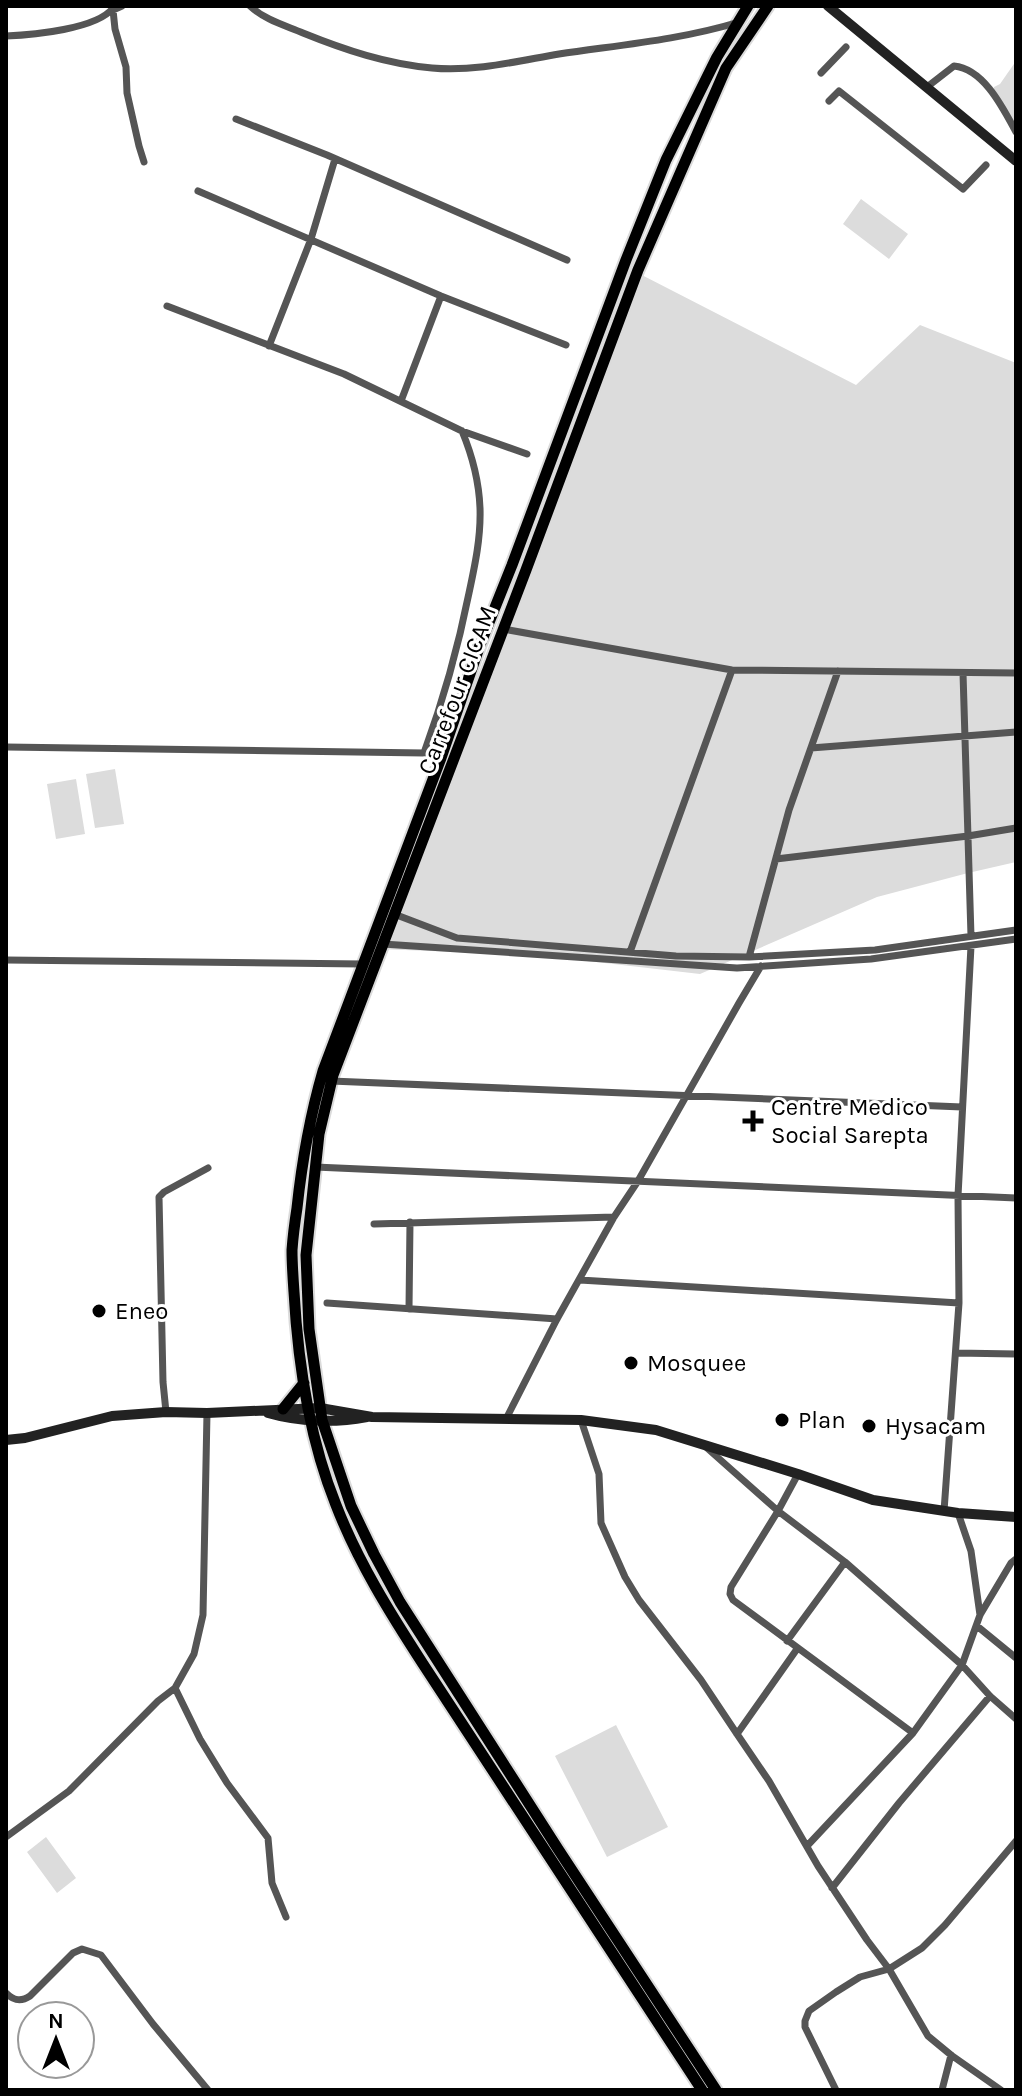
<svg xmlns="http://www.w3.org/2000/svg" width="1022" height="2096" font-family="Karla,sans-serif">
  <rect width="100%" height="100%" fill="#fff"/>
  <path fill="#dcdcdc" d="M1016,61V135L993,93L994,87L1000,84Z
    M861,199L908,234L889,259L843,224Z
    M634,271L856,385L920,325L1016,363V862L968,873L877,897L700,974L535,955L378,949Z
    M115,769L124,824L95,828L86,774Z
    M76,779L85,834L56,839L47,784Z
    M616,1725L668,1827L607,1857L555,1756Z
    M46,1837L76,1878L57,1893L27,1852Z"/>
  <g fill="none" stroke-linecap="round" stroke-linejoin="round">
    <defs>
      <path id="primary" d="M283,1409L304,1383
        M702,2090L423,1664C390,1613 358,1562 336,1505C309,1438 298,1364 294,1292C293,1278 292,1264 292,1250C293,1236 295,1221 297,1208C302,1161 310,1116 323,1071L441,758L480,645L512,565L626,260L666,160L717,57L748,6
        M716,2090L558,1849L400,1602L374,1554L351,1506L322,1420L309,1329L306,1255L319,1134L333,1075L526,570L638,270L726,68L768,6"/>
    </defs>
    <use href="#primary" stroke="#dbdbdb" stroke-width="15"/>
    <path stroke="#555" stroke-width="7" d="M122,6L113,10L115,29L126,67L127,93L139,146L144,162
      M250,6C265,20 284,25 303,33C345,50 387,64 432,68C474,72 518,61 559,54C619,45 680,40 739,22
      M6,36C33,35 97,29 113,8
      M821,73L846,47
      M927,87L954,66C984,69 1003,108 1016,132
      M829,101L839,91L963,189L986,165
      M236,119L327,155L567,260
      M198,191L441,296L566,345
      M167,306L344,374L462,431L527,454
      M269,346L311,239L335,159
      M401,401L441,296
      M503,629L732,670L1016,673
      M963,673L971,936
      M6,747L424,753L441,758
      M811,748L1016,732
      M424,753C443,701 458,648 469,593C475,565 481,537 480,508C479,482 472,455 462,431
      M776,859L968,836L1016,828
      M394,914L457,938L676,956L749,957L875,950L1016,930
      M383,944L737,968L871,959L1016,939
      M630,952L732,670
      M749,957L789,810L838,671
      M6,960L363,964
      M331,1081L962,1107
      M315,1167L1016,1198
      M374,1224L614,1217
      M580,1280L959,1303
      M327,1303L557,1319
      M409,1309L410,1222
      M956,1353L1016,1354
      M166,1412L163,1382L159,1197L164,1192L208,1168
      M506,1419L557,1319L614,1217L638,1181L739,1003L761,966
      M581,1420L599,1474L601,1523L625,1577L639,1600L701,1680L737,1734L769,1781L818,1866L867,1940L889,1969L928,2036L951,2055L1001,2090
      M707,1448L778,1511L845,1562L962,1665L990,1696L1016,1719
      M798,1474L778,1511L731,1587L730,1594L733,1600L913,1733
      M944,1511L959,1303L958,1196L971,946
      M958,1513L971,1551L980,1615
      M977,1626L1016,1658
      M787,1641L845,1562
      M175,1688L200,1739L227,1783L268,1838L272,1883L286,1917
      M737,1734L797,1649
      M6,1837L69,1791L158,1701L175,1688L194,1654L203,1615L207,1413
      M807,1846L913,1733L962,1665L980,1615L1011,1563L1016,1559
      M832,1888L899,1803L990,1696
      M6,1993C14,2001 21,2002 30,1996L73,1953L82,1949L101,1955L153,2024L208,2090
      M836,2090L805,2027V2021L809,2011L836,1992L860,1977L889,1969L922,1948L945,1925L1016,1841
      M942,2090L951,2055"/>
    <path stroke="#222" stroke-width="10" d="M828,6L1016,161
      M268,1413C299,1422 335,1423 367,1417
      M6,1440L25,1438L112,1416L166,1412L207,1413L320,1408L372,1417L581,1420L656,1430L798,1474L873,1500L958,1513L1016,1517"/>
    <use href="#primary" stroke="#000" stroke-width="11"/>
  </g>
  <g fill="#000" stroke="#fff" stroke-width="3">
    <path d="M749 1109h8v8h8v8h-8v8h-8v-8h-8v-8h8z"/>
    <circle cx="99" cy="1311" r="8"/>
    <circle cx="631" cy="1363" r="8"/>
    <circle cx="782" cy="1420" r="8"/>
    <circle cx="869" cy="1426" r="8"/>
  </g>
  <g text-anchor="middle" stroke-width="6" stroke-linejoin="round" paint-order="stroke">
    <g font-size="24" fill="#000" stroke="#fff">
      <text transform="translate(457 690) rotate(-69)" y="8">Carrefour CICAM</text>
    </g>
    <g font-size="24" fill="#000" stroke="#fff" text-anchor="start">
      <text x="771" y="1115">Centre Medico<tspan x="771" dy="28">Social Sarepta</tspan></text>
      <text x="115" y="1319">Eneo</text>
      <text x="647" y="1371">Mosquee</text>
      <text x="798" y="1428">Plan</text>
      <text x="885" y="1434">Hysacam</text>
    </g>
  </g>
  <rect width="1022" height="2096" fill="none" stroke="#000000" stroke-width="16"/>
  <g transform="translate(56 2040)"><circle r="38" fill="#ffffff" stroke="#999999" stroke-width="2"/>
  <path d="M0-6L14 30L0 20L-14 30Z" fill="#000000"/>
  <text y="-12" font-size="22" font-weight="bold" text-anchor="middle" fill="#000000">N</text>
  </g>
</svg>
